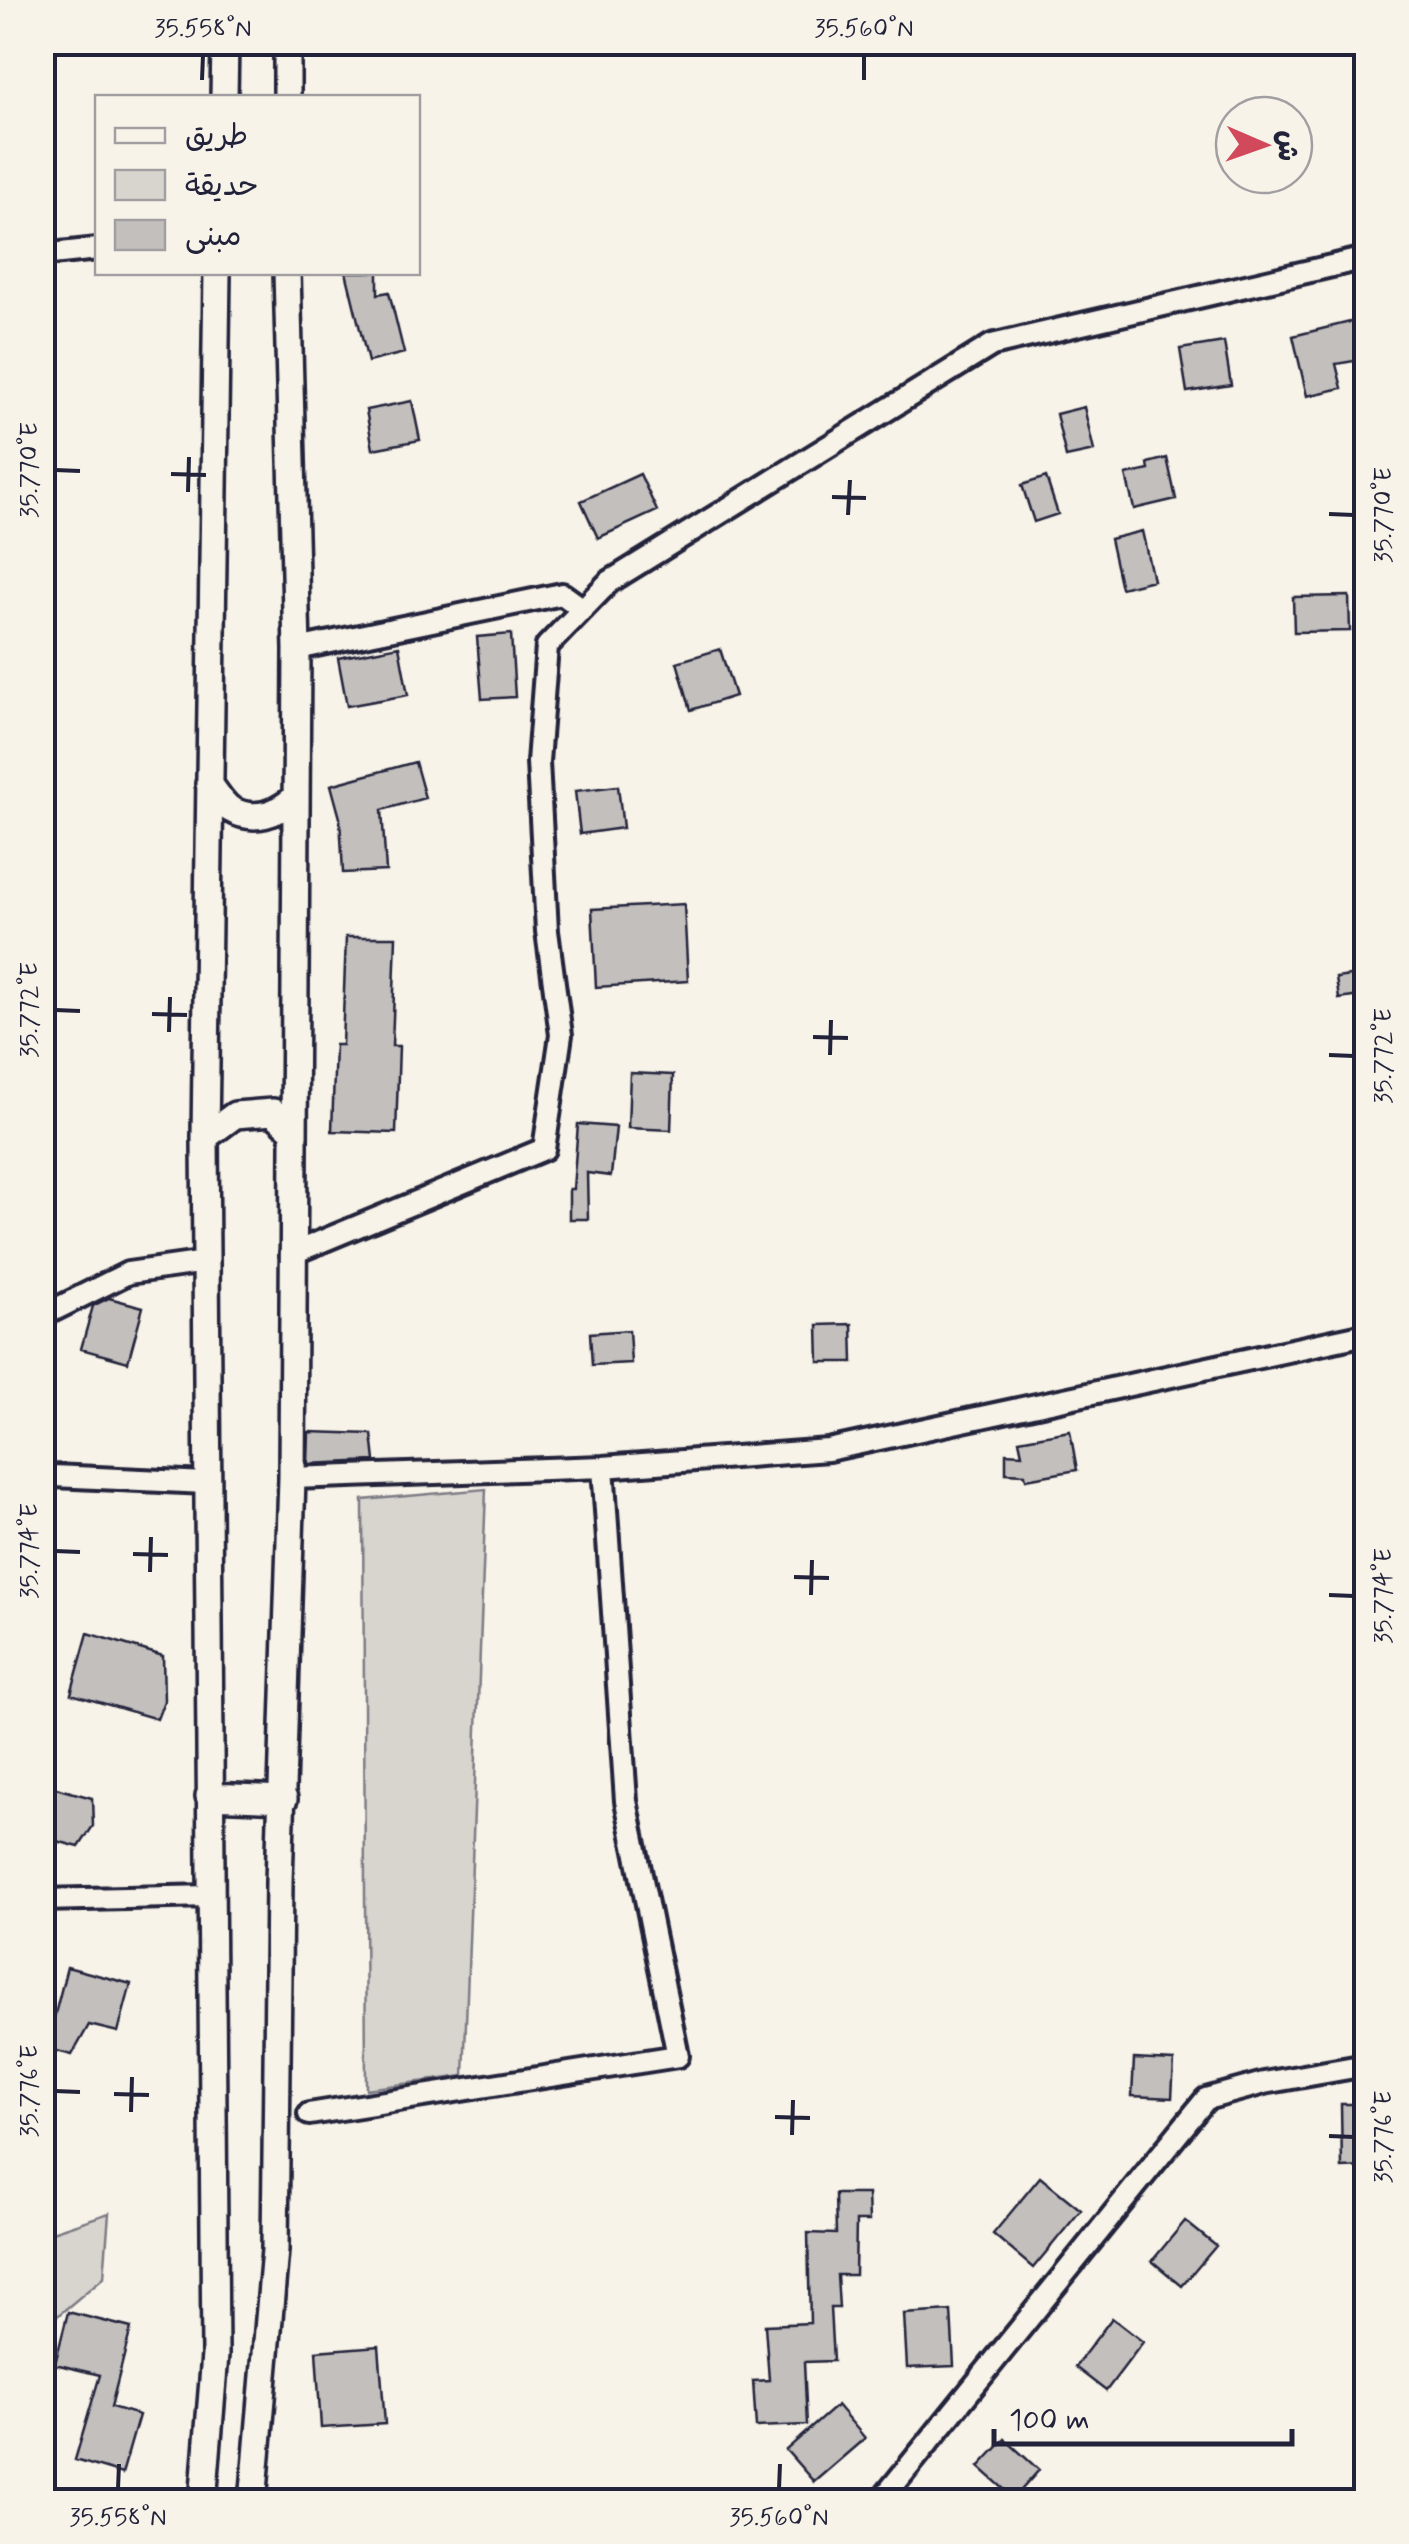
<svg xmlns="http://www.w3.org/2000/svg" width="1409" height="2544" font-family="Mynerve,'Playpen Sans Arabic',sans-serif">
  <rect width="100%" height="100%" fill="#f7f3e8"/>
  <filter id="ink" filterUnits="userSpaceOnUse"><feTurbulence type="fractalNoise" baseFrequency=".01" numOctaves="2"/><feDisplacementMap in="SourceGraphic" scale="20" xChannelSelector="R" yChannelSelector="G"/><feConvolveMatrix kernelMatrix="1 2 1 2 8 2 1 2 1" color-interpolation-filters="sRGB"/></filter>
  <g filter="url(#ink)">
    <path fill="#d8d5cf" stroke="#7d7c85" stroke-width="2.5" d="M486,1489L464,2076L366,2089L363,1500Z
      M109,2213L104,2277L43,2328V2235Z"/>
    <path fill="#c2bfbd" stroke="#22223b" stroke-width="2.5" d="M346,272H378V294L389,292L404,353L368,362Z
      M1366,318V359L1336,364L1342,388L1307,396L1293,336Z
      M1224,342L1231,385L1187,392L1180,349Z
      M412,401L420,440L373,449L366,410Z
      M1084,407L1094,451L1066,457L1056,414Z
      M1167,458L1176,499L1134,509L1126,475L1149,470L1148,463Z
      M640,474L657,511L598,538L581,501Z
      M1046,477L1058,514L1034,522L1022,485Z
      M1142,531L1153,580L1121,588L1110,539Z
      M1349,596L1350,631L1294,632L1293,597Z
      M511,634L515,697L482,699L477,637Z
      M399,646L408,695L347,706L338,658Z
      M720,649L735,696L691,710L677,662Z
      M415,762L425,798L382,810L386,871L343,873L340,818L331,785Z
      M618,786L623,828L580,834L575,791Z
      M684,904L688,981L596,987L592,909Z
      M346,937H396L392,1046H399L396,1133L332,1131L335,1045H342Z
      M1357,975L1360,996L1339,999L1336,978Z
      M630,1073L673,1075L671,1130L628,1128Z
      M578,1124L616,1127L611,1176L587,1173L588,1219H569V1189H573Z
      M109,1298L143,1307L128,1362L81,1349L93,1306Z
      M852,1324L853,1362H819L818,1325Z
      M629,1330L631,1363L592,1365L590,1333Z
      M1070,1431L1077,1470L1026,1479L1025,1474L1006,1473V1453L1022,1454L1019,1440Z
      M309,1432L372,1434L375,1461L308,1464Z
      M88,1633L163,1656L164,1701L157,1719L71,1694Z
      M42,1784L92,1798L93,1826L79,1847L42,1837Z
      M67,1967L131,1984L118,2032L89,2025L72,2055L42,2047V2013L54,2018Z
      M1134,2059L1174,2061L1172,2098L1132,2096Z
      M1341,2104H1366V2167L1342,2168Z
      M1040,2177L1081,2210L1033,2268L993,2234Z
      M835,2194H868L869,2221H856L855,2275H837L839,2308H830L833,2361L804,2362L807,2425L756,2427L753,2381L769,2380L765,2325L810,2323L808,2233L836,2234Z
      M1185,2221L1216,2246L1182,2286L1152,2261Z
      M951,2311L954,2366L907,2368L904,2314Z
      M68,2312L131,2328L111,2407L139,2415L122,2474L75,2460L100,2375L55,2364Z
      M1112,2318L1143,2342L1106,2391L1075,2367Z
      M379,2346L385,2424L321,2428L316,2351Z
      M837,2405L865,2438L814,2482L786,2450Z
      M1005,2439L1039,2470L1014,2498L979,2467Z"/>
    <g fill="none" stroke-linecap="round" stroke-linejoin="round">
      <defs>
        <path id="minor" d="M42,255L98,249
          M297,649L562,594L583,609
          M291,1254L544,1149L561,1035L547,931L538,762L547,646L609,582L992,345L1366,258
          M42,1316L128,1273L206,1262
          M42,1472L53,1476L207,1483
          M292,1478L603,1467L828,1450L1366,1334
          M42,1900L211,1896
          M309,2114L678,2056L626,1801L603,1467
          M880,2502L1206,2099L1264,2083L1366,2065"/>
        <path id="major" d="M224,98L225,42
          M287,98V42
          M209,784C215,791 222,804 230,809C254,823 277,814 296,797
          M205,1137L235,1115L273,1112L293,1130
          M209,1796L284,1799
          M203,2502L215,2355L205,1137L217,272
          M253,2502L275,2250L279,1882L292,1478L297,649L287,272"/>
      </defs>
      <use href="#minor" stroke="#22223b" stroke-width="28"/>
      <use href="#major" stroke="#22223b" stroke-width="32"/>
      <use href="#minor" stroke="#f7f3e8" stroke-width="20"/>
      <use href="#major" stroke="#f7f3e8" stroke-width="25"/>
    </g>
  </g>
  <path fill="none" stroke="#22223b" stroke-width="4" d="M202,80L203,55M864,80V55M55,470L80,471M171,474L206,475M188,492L189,457M832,497L866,498M1329,514L1354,515M848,515L850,480M55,1010L80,1011M152,1014L187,1015M169,1032L170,997M813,1037L848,1038M830,1055L831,1020M1329,1055L1354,1056M55,1551L80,1552M133,1554L168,1555M150,1572L151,1537M794,1577L829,1578M811,1595L812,1560M1329,1595L1354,1596M55,2091L80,2092M114,2094L149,2095M131,2112L132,2077M775,2117L810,2118M792,2135L793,2100M1329,2136L1354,2137M118,2489L119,2464M779,2489L780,2464"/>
  <rect width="1409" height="2544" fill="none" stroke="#f7f3e8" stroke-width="110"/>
  <rect x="95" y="95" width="325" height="180" fill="#f7f3e8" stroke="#a29fa3" stroke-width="2.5"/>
  <rect x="115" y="128" width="50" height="15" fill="#f7f3e8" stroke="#a29fa3" stroke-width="2.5"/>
  <text x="185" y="145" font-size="30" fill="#22223b">طريق</text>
  <rect x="115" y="170" width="50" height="30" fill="#d8d5cf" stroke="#a29fa3" stroke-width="2.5"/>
  <text x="185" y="195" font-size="30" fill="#22223b">حديقة</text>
  <rect x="115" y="220" width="50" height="30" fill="#c2bfbd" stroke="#a29fa3" stroke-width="2.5"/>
  <text x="185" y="245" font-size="30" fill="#22223b">مبنى</text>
  <g transform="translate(1264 145) rotate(92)"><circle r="48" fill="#f7f3e8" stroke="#a29fa3" stroke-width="2.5"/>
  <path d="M0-8L18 38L0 25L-18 38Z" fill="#d1495b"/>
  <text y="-15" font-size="28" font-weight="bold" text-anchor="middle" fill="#22223b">ش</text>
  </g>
  <path d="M994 2429v15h298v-15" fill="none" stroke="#22223b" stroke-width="5"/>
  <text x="1009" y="2429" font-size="30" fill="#22223b" stroke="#f7f3e8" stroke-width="8" paint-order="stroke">100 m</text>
  <rect x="55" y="55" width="1299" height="2434" fill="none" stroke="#22223b" stroke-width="4"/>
  <g font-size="25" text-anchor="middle" fill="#22223b">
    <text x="203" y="36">35.558°N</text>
    <text x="864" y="36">35.560°N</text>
    <text transform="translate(28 470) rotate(-90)" y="9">35.770°E</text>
    <text transform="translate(1382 515) rotate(-90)" y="9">35.770°E</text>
    <text transform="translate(28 1010) rotate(-90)" y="9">35.772°E</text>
    <text transform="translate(1382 1056) rotate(-90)" y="9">35.772°E</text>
    <text transform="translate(28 1551) rotate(-90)" y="9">35.774°E</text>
    <text transform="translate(1382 1596) rotate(-90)" y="9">35.774°E</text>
    <text transform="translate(28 2091) rotate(-90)" y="9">35.776°E</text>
    <text transform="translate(1382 2137) rotate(-90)" y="9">35.776°E</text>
    <text x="118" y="2525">35.558°N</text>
    <text x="779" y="2525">35.560°N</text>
  </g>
</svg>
